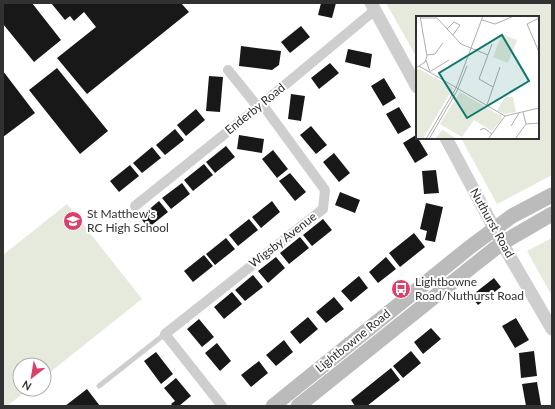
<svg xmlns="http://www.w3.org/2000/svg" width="555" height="409" font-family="Lato,sans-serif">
  <rect width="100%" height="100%" fill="#fff"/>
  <path fill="#e6eadd" d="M386,3H552V175L497,204L461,138H538V17H417V58Z
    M67,204L142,299L44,377V365H20V389H29L7,406H3V255Z
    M552,238V296L527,251Z"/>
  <path fill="#181818" d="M3,3H32L61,40L34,62L3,24Z
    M51,3H181L189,12L87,94L57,58L96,27L84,12L74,21L70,16L65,20Z
    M321,3H336L332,18L318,15Z
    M301,26L310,37L290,53L281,42Z
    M241,46L281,51L279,65L272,70L239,66Z
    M348,49L372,54L370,68L345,62Z
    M330,63L339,73L319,89L311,78Z
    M57,68L108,131L80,154L29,90Z
    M3,71L35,113L3,137Z
    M209,76L223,77L220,112L206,111Z
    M384,78L396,98L383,106L371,86Z
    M291,94L305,96L301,121L288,119Z
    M399,107L411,127L398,134L386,114Z
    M196,109L205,120L186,136L177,125Z
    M311,126L327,145L316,154L300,135Z
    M175,129L184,140L165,155L156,145Z
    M239,135L264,139L262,153L237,149Z
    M416,135L428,155L415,163L403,143Z
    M226,146L235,157L215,173L206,162Z
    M152,147L161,158L142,173L133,163Z
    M273,150L288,169L277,178L262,159Z
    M334,153L350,173L339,182L323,162Z
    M204,164L213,175L193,191L184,180Z
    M130,165L139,176L119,192L110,181Z
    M436,170L439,193L424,194L422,171Z
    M290,173L306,192L295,201L279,181Z
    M182,183L190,194L171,209L162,198Z
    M340,192L360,200L355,213L335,205Z
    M159,201L168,212L148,228L140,217Z
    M272,201L280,212L261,228L252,217Z
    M426,203L443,207L435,242L425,240L427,231L420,229Z
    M249,219L258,230L238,246L229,235Z
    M323,219L332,230L312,246L303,235Z
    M414,233L425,247L400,267L389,253Z
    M300,237L309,248L289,264L280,253Z
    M226,238L235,249L215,265L206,254Z
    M204,255L213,266L193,282L184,271Z
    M276,257L285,268L268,283L258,271Z
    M386,257L396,269L378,283L369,272Z
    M253,275L263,287L245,301L235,290Z
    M359,276L368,288L351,302L341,291Z
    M494,278L501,287L478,305L471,296Z
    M232,292L242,304L224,319L214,307Z
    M334,297L344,309L326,323L316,312Z
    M308,317L318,329L300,344L290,332Z
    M516,318L529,340L515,348L502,326Z
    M199,319L214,337L202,347L187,329Z
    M431,328L441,339L423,354L414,342Z
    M284,340L293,352L276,366L266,355Z
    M217,343L231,361L220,371L205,353Z
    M411,351L421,363L403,378L393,366Z
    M534,351L537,376L521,378L519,353Z
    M156,352L173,374L161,384L144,361Z
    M259,361L268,373L251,387L241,375Z
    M391,368L400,380L367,406H355L351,400Z
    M176,378L191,396L179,406H173L171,404L175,401L164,388Z
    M537,382L541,405L526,406L522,384Z
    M87,389L100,406H65Z"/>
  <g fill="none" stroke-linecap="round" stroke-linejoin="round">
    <path stroke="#cecece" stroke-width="5" d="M99,386L165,334"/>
    <path stroke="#cecece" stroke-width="10" d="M228,70L258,107
      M135,206L262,104L375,10
      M222,406L165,334L323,209L325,190L262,104"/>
    <path stroke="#cecece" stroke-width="13" d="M371,3L417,87
      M446,138L502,243L552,329"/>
    <path stroke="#bbb" stroke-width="15" d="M273,406L470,247L512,216L552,195
      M298,406L474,265L502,243L552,214"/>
  </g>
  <defs>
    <symbol id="school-disc" viewBox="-11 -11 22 22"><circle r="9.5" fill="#db406c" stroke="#fff"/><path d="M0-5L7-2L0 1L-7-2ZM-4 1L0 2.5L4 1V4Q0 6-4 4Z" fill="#fff"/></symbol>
    <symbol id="bus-disc" viewBox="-11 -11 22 22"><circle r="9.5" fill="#db406c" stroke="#fff"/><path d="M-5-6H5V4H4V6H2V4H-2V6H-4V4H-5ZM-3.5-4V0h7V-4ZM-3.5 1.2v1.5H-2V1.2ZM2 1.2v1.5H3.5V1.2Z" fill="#fff"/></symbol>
  </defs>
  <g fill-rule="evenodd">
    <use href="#school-disc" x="62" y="210" width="22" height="22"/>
    <use href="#bus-disc" x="390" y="278" width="22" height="22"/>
  </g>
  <g text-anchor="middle" stroke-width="4" stroke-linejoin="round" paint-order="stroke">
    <g font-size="12" fill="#313131" stroke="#fff">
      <text transform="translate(255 109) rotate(-39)" y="4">Enderby Road</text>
      <text transform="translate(492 223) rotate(61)" y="4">Nuthurst Road</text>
      <text transform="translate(283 240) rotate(-38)" y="4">Wigsby Avenue</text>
      <text transform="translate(353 341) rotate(-39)" y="4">Lightbowne Road</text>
    </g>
    <g font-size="12" fill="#313131" stroke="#fff" text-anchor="start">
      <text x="87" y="218">St Matthew's<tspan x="87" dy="14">RC High School</tspan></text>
      <text x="415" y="286">Lightbowne<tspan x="415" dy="14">Road/Nuthurst Road</tspan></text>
    </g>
  </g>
  <g transform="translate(416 16)">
    <rect width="123" height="123" fill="#fff"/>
    <path d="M89,81H97L100,96L88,98L81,94Z" fill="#e6eadd"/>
    <path d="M86,18L101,24L92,47L77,41ZM3,53L37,72L7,123H0V54ZM44,76L85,100L86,103L76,115L58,104L46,121L24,108ZM26,114H27L41,123H19Z" fill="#e6eadd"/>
    <path fill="none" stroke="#adadad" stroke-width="1" d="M4,2H21L45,28L72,39M123,2L111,8L123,36M66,4L79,8L98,0M31,13L38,6L44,9L37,19M76,28L63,63L77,71M11,39L19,38L27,27M10,44L14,56M3,50L89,100L123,92M0,52L9,46L11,40L4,0M15,55L33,44M71,89L84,51M110,108L123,107M95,110L103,97M64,114L68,112L76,118M10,123L40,72L67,0M13,123L41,75L51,50M72,123L89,100M99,123L110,108L107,96"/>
    <path fill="#0f766e" fill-opacity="0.15" stroke="#0f766e" stroke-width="2" d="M86,19L113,65L51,102L23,57Z"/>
    <rect width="123" height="123" fill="none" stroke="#313131" stroke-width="2"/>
  </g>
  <rect width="555" height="409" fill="none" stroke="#313131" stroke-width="8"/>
  <g transform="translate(32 377) rotate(211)"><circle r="19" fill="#ffffff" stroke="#adadad"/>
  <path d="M0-3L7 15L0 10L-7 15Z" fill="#db406c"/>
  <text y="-6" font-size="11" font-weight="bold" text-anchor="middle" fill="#313131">N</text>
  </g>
</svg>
